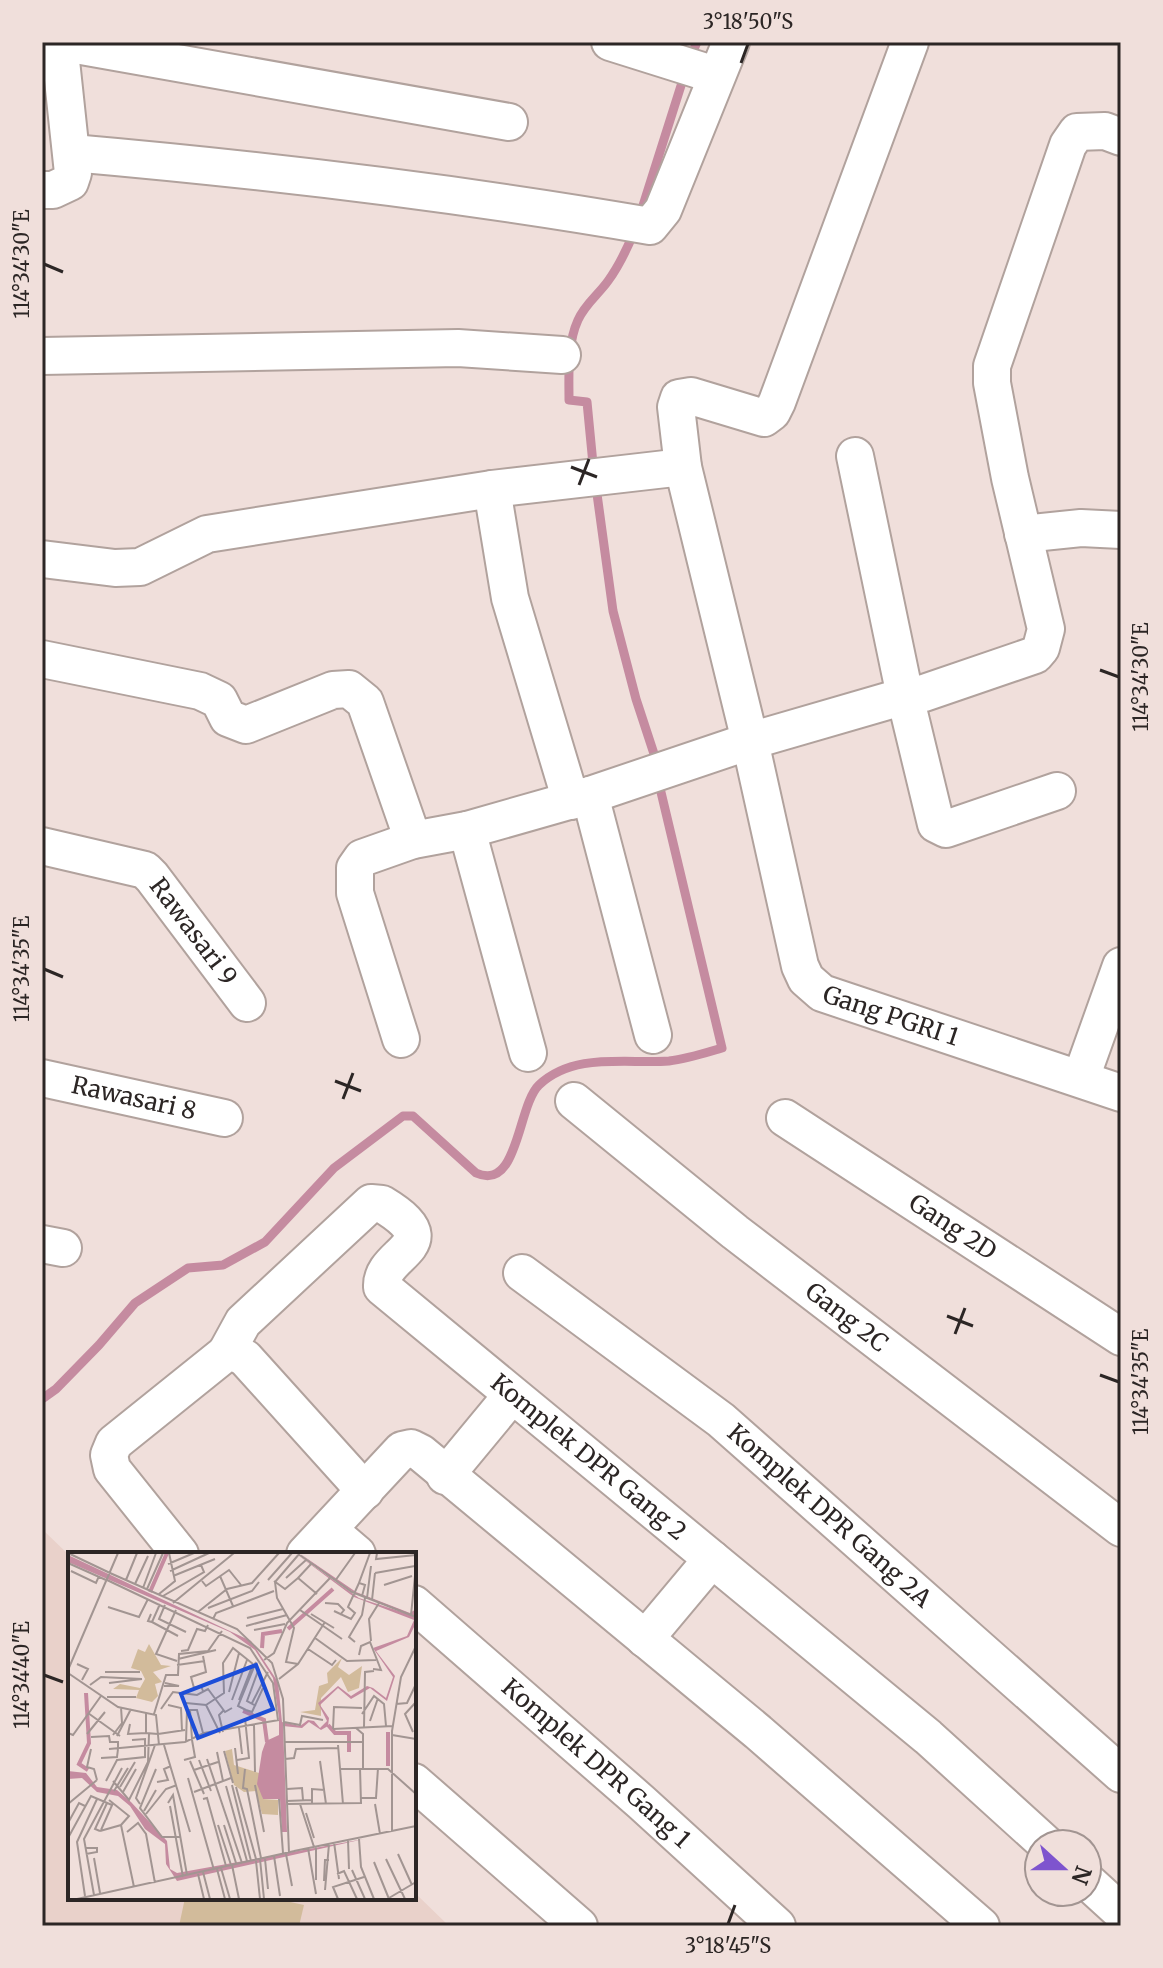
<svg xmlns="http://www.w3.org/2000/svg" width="1163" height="1968" font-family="Merriweather,serif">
  <rect width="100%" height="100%" fill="#f0dfdb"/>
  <path fill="#e9d1ca" d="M42,1529L70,1556V1898H414V1892L449,1926H42Z"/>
  <path fill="#d2bb9b" d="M185,1898H272L304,1905L299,1926H179Z"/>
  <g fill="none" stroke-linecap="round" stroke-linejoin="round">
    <path stroke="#c58ba0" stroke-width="9" d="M689,61L697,42
      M639,218L685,73
      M593,464L587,402L569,400C569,374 567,344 578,320C585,304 598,295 608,281C619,266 627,249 634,232
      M597,494L613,611L636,699L657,763
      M42,1399L56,1389L99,1345L135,1303L188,1268L223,1265L265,1242L334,1168L403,1116H413L476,1173C519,1192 517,1106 539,1085C574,1052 626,1064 669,1061C687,1059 705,1053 722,1048L660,788"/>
    <defs>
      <g id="minor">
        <path d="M59,42L509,122"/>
        <path d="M610,42L715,75"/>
        <path id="s1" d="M910,42L777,402L772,412L764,418L691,396L679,398L676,407L683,467L750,741L800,966L806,979L822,993L1121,1093"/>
        <path d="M72,153C265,170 459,193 650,226L663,210L731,42"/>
        <path d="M42,190H53L70,182L73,173L59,42"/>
        <path d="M42,356L458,348L562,355"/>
        <path d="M855,456L905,696L936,824L946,829L1057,791"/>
        <path d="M492,489L510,598L571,801"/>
        <path d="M1023,534L1081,528L1121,530"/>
        <path d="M42,559L115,568L140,567L207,534L492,489L683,467"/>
        <path d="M42,659L200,691L219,700L228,718L246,725L333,690L349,689L365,702L413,840"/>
        <path d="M590,795L653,1035"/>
        <path d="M467,830L528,1053"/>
        <path id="s2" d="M42,846L145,870L152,877L247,1003"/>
        <path d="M401,1039L355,893V868L362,858L413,840L467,830L590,795L750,741L905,696L924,693L1035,655L1041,648L1046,629L1010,478L992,383V366L1068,145L1077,132L1105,131L1121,137"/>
        <path id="s3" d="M42,1078L224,1118"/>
        <path d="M1081,1078L1121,966"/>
        <path id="s4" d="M574,1101L735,1232L1121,1528"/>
        <path id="s5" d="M785,1118L1121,1337"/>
        <path d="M42,1244L63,1248"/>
        <path id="s6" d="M522,1273L721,1420L1121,1774"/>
        <path id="s7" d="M226,1353L243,1322L371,1203L382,1204C452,1246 380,1251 382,1287L928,1737L1046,1844"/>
        <path d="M445,1476L512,1395"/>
        <path d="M329,1530L357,1554"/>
        <path d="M180,1554L112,1469L109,1455L114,1443L226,1353L233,1352L245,1358L365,1491"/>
        <path d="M305,1554L402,1450L411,1448L421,1453L758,1732L981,1926"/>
        <path id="s8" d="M414,1604L641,1802L777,1926"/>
        <path d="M645,1639L712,1559"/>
        <path d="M414,1782L579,1926"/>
        <path d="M1087,1881L1121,1912"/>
      </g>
    </defs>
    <use href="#minor" stroke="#b1a29d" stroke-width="40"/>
    <use href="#minor" stroke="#fff" stroke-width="36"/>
  </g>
  <path fill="none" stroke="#2c2625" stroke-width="3" d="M741,63L748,44M44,264L63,272M571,467L597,477M579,485L589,459M1100,670L1119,677M44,969L63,977M335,1081L361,1091M343,1099L353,1073M947,1316L973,1326M955,1334L965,1308M1100,1375L1119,1382M44,1675L63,1682M728,1924L735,1905"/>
  <g text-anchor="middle" stroke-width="7" stroke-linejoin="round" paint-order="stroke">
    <g font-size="24" fill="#2c2625" stroke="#f0dfdb">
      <text dy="8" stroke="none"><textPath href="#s2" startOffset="184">Rawasari 9</textPath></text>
      <text dy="8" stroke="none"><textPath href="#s1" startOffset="1184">Gang PGRI 1</textPath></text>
      <text dy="8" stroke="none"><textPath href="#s3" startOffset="94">Rawasari 8</textPath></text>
      <text dy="8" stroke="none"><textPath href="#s5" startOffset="200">Gang 2D</textPath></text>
      <text dy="8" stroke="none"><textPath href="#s4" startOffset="348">Gang 2C</textPath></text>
      <text dy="8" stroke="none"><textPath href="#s7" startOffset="596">Komplek DPR Gang 2</textPath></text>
      <text dy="8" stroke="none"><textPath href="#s6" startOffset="392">Komplek DPR Gang 2A</textPath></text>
      <text dy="8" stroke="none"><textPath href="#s8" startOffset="242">Komplek DPR Gang 1</textPath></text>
    </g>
  </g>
  <g transform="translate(68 1552)">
    <rect width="348" height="348" fill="#f0dfdb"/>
    <path d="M81,92L93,113L103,114L85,120L94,130L87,132L90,144L84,150L68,146L71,138L45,137L52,132L72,136L77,127L73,119L63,116L70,97L77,100ZM274,106L270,115L281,123L294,114L291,136L280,140L273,125L253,146V164L232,160L247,158L251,134L260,131L259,121ZM164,197L166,213L191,221L195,247L210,248V263L194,262L188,239L176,240L166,233L157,199Z" fill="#d2bb9b"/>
    <path d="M227,1L291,46L346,64L287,41L265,27L231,1L288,40L342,61L348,57V71L341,85L308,99L327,124L319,149L302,136L283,147L270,136L252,153L261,166L260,174L253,178L241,170L234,176L215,174L219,280H214L212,247H195L189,232L194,200L198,189L211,183V166L205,126L187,98L162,80L0,10V3L183,89L210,130L214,170L232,174L240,168L246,169L252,176L259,169L250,151L270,134L283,144L299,134L305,136L318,146L325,125L305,96L339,84L346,68L286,45ZM0,219L18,221L29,235L49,238L63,250L99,289L102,317L109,321L296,287L109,329L98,312L97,292L77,277L62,254L50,244L29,240L14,226L0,227Z" fill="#c58ba0"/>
    <path fill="none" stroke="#c58ba0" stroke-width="4" d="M82,40L99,1M220,77L265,37M194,96L195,82L214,79M18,141L21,191L11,212L20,218M175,159L196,168L199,190M260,173L267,181H281V200M320,180V214"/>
    <path fill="none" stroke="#a29592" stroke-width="2" d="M0,1L42,21M229,1L284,40L348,65M309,1L308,7L348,3M0,11L38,28M100,12L126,1M243,12L230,26L249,42M3,19L28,31L31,24M102,19L141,1M42,21L169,77L204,111L215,147L221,301M307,21L347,14M105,24L147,7M152,24L165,54M218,26L238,8M39,28L182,96L205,131L210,168M58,28L69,1M200,28L224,1M134,29L138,34L161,18L173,33M206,29L217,37L230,26M267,29L287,1M207,30L209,46L226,76L218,110L230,112M207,30L232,1M67,32L80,4M316,33L344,24M75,36L88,1M79,37L95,1M91,42L107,29L101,1M95,44L136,20L133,13M294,44L297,33L291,31L302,1M299,46L303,14M304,48L307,21M105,51L166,1M257,51L270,52L276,58L272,63M97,53L91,67L118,80M40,55L71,65L80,47M140,56L184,39L191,30M108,58L88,102L109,109M232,58L274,87M266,59L283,67L287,61L280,55L291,31M130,60L159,37L184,31L211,1M83,62L80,69L84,70L92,52M243,62L266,76M343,63L348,14M179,66L215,57M145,67L148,61L206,39M84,70L110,84M178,74L219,63M186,78L217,72M247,86L279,109L308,108M303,89L301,67L311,51M287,90L281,85L294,63L297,46M240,97L264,113L268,108M113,99L120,98L129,77L137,79L140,73M291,103L293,94L302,90L313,118L305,117M135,104L138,120L123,125L126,136L133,134L135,139M110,107L148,98M196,108L206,101L219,71L262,26M9,112L20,117L14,128M109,113L137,109M0,118L50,1M37,120H72M0,121L50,155L88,163L91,193M211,127L230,112L257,70M41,131L74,127M22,133L33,125L74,127M96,134H111L97,131M161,140L171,101M39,145H68M164,148L179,108M171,148L185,112M118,151L138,153L152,181M184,151L200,120M328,152L339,151L348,132M100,153L113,156L114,179M138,153L156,141L155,111L165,96L185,112M188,154L179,149L190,119M93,157L105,140L129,143L140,137L157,160L164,156M122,158L124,187M178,158L170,154L188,110M178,158L184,160L195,136M20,161L52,184M78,161V181L90,182M86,162L98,123H110L111,102L140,99L154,79M294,162L306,144L316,152L318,174M302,169L310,146M216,170L232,173L234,164L255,168M62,172L60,182L78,181M186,173L187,220M296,175L297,120L306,119M171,176L174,202M288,176L295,182V216M265,177L325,174M265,177L266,155L294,156M155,180L151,163L156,158M345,180L337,162L348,150M0,181L5,183L33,144M19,182L37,160M90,182L117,178M45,183L54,171L53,155M324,183L348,187M49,184L63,157M23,185L41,184L42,190H50V197M118,190L119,158H129L135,181M217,190H295M96,193L122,280M270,193L275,252M167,196L170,222M23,197L19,215L26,217L29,228M41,197L117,190L136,181L211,168M156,199L165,231M149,200L155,229M33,206L49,205L50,197M139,207L174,311M217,207L226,206L228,197L270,196M116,208L127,205L124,188M131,208L143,239M169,208L181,206L177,166M122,209L136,242M252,209L258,252M88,217L72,256L94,285H113M177,217L175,236L179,237L193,306M272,217H320L348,242M126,218L150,210M120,226L146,318M38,229L49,208L77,205V187L64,188M45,229L61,248L80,210L81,182M89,230L100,228L96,217L103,214M164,233L183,309M187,233L196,280M158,234L179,309M52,235L67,210M168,235L188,307M219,237L234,236L235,248M46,239L60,216M55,240L68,217M126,240L163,226M293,246H308L310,216M135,247L139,246L158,314M211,247L215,301M219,249L244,248M100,251L105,243L119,323M0,252L29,228M72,252L68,246L87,193M219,252L293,251L292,216M232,252L246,295M244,252V237L257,238M307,252L312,282M102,254L115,325M76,259L88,238M238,261L246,286M78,262L98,237L109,233M0,271L11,251L17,254M53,273L66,335M150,273L163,313M156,273L168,311M33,278L45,251M32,279L53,273L61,264L41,248M32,279L27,277L39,251M324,279V179L333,125L348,94M59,280L70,271L78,282L87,331M0,286L23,244L44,253M291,287L293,315L306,347M280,288L281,317M266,290L271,327M248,295V328M17,296H29V300L18,302M240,296L248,342M226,299L348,274M218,302L224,334M330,302L344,333M206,304L212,344M26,306L32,341M192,307L196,347M197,307L200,337M318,307L337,347M188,309L192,347M306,310L321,347M164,313L171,347M153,316L162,347M149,317L157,347M284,318L297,347M135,320L142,347M130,322L136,347M269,322L276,319L289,347M256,329L257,308H261M257,338L261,292M26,343L16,287L54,216M17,344L9,290L29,247M321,346L348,330M9,347L231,298M270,347L265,335L296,325"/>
    <path fill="#1d4ed8" fill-opacity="0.15" stroke="#1d4ed8" stroke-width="4" d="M188,113L205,157L130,186L113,142Z"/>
    <rect width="348" height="348" fill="none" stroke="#2c2625" stroke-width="4"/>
  </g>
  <rect width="1163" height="1968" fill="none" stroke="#f0dfdb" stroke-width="88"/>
  <g transform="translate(1063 1868) rotate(111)"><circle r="38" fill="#f0dfdb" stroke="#a29592" stroke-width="2"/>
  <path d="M0-6L14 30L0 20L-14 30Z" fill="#7e54ce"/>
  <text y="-12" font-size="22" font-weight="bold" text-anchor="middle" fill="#2c2625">N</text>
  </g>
  <rect x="44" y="44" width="1075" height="1880" fill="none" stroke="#2c2625" stroke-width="3"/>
  <g font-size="20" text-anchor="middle" fill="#2c2625">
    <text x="748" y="29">3°18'50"S</text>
    <text transform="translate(22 264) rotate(-90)" y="7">114°34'30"E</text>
    <text transform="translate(1141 677) rotate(-90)" y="7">114°34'30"E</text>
    <text transform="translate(22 969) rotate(-90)" y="7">114°34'35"E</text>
    <text transform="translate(1141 1382) rotate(-90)" y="7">114°34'35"E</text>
    <text transform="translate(22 1675) rotate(-90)" y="7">114°34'40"E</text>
    <text x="728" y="1953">3°18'45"S</text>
  </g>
</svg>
